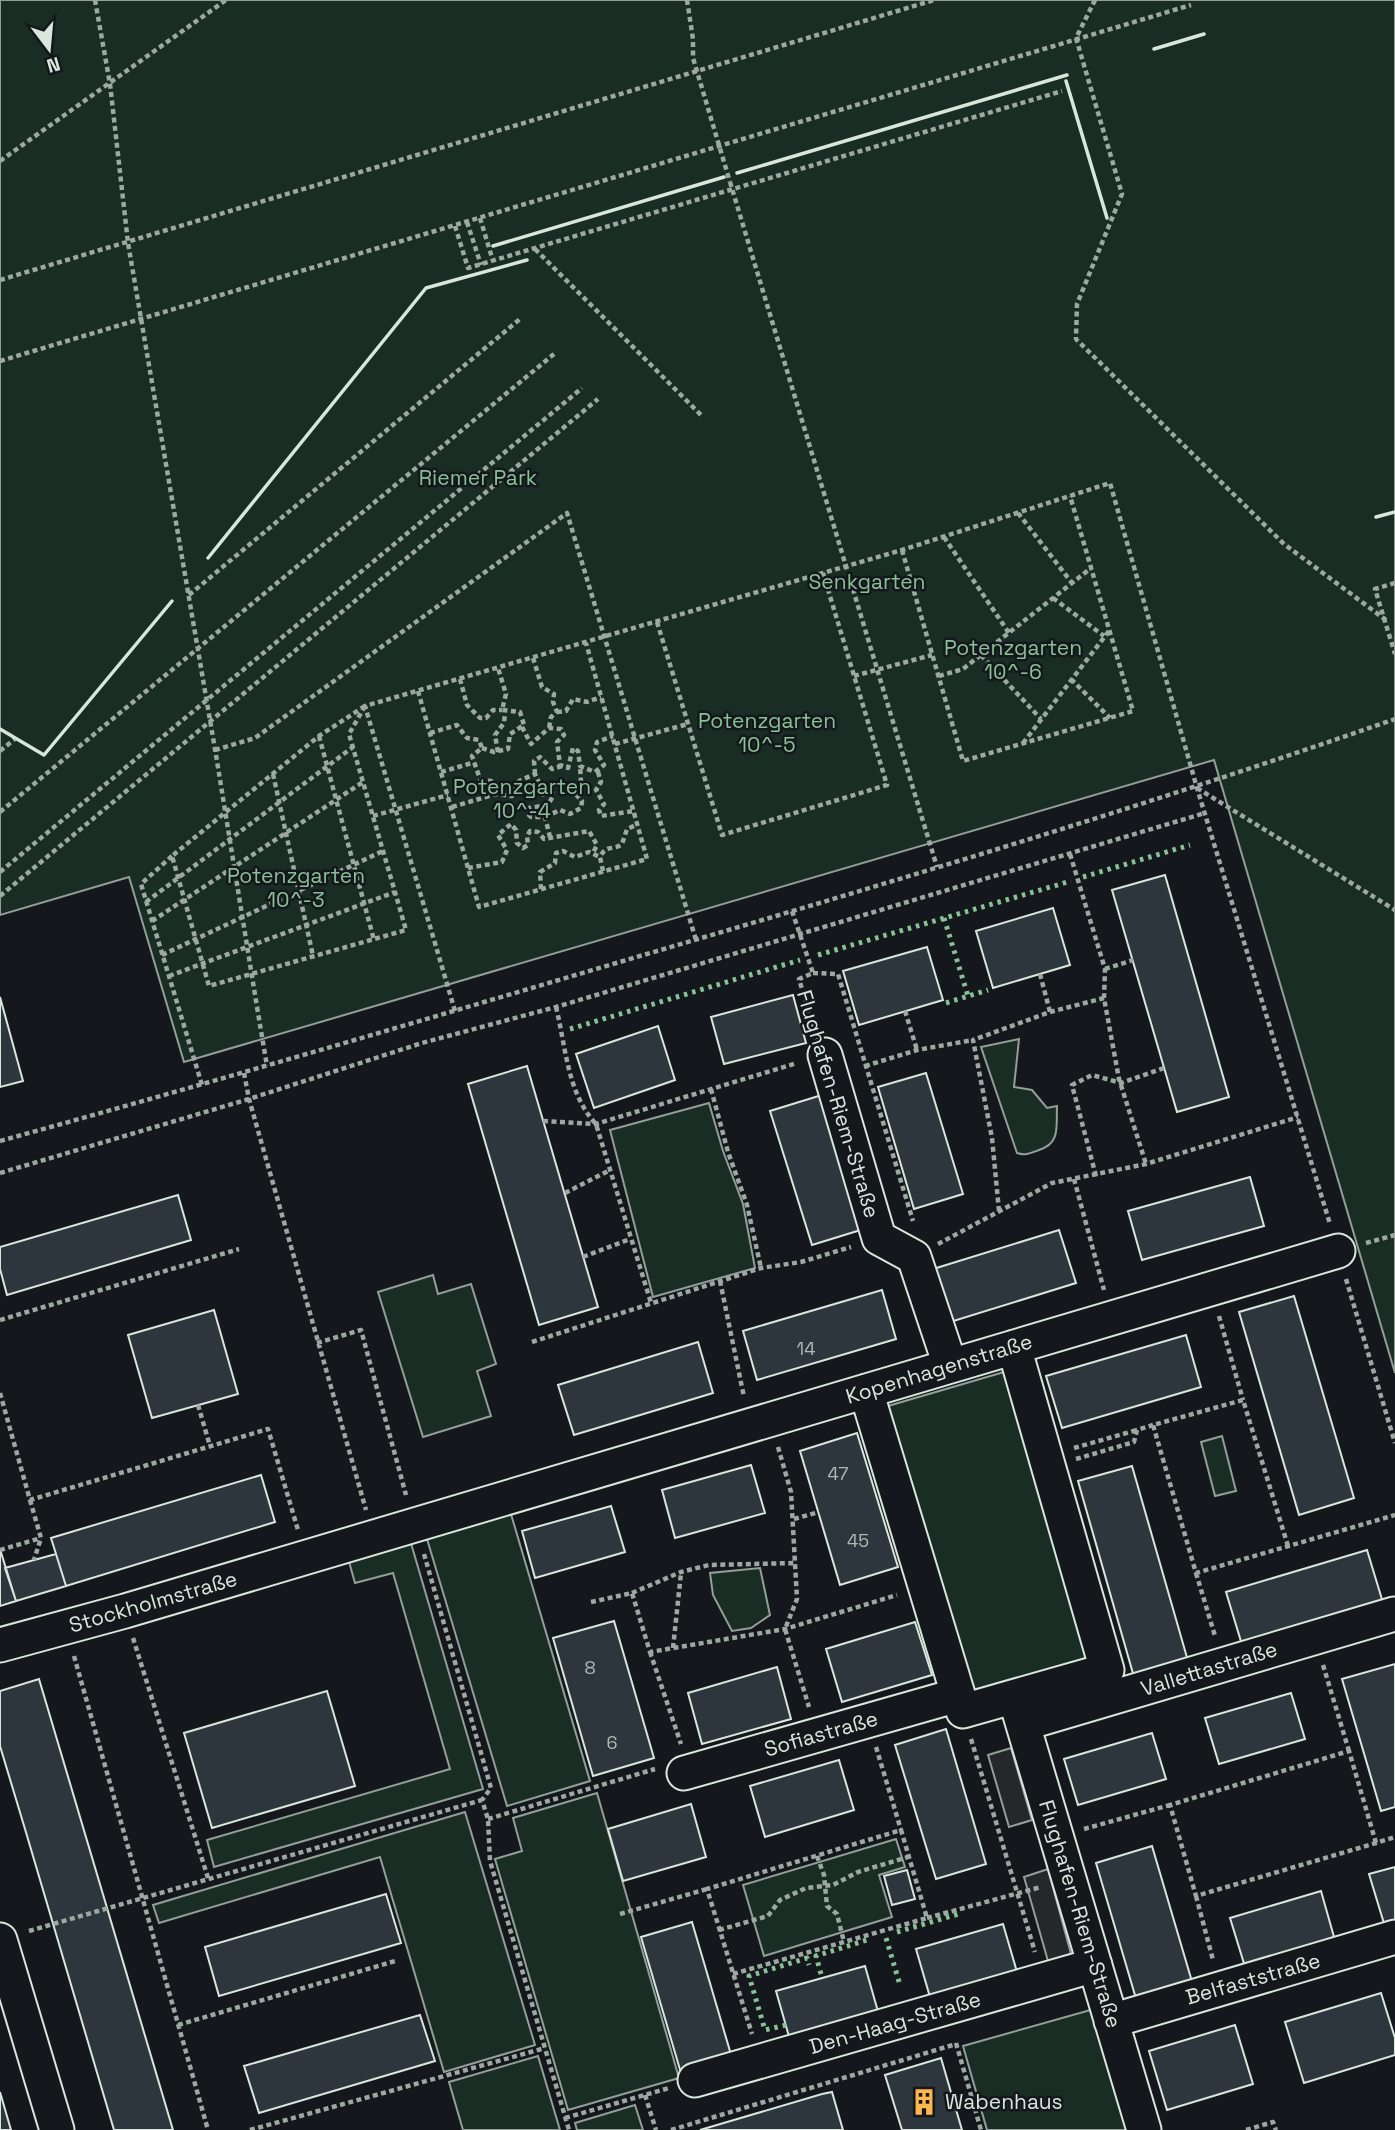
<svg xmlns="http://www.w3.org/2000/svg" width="1395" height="2130" font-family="'Space Grotesk',sans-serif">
  <rect width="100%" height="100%" fill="#14181c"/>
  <path fill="#1a2d24" stroke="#939e99" stroke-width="2" d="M0,0H1395V1373L1214,760L184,1062L129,877L0,915Z
    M1019,1039L1014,1087L1032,1090L1047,1108L1057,1106C1056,1126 1061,1143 1039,1150C1031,1153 1025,1156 1017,1153L981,1047Z
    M709,1103L723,1151L743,1204L755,1268L653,1297L610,1130Z
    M433,1275L438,1294L471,1284L496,1364L477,1371L491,1416L423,1437L378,1292Z
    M1004,1372L1089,1660L973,1694L888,1406Z
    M1222,1436L1236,1491L1215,1496L1201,1442Z
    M508,1504L590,1781L507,1806L424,1529Z
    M408,1533L483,1789L214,1867L207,1840L450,1769L393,1573L355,1583L346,1551Z
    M760,1568L770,1615L751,1628L732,1631L713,1595L710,1573Z
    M597,1793L679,2078L568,2110L495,1859L522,1851L513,1818Z
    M465,1812L535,2045L444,2072L380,1857L159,1923L153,1905Z
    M896,1839L905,1867L879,1875L892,1917L764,1956L743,1885Z
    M1094,2009L1128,2130H987L963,2046Z
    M538,2056L560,2130H463L449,2082Z
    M635,2105L643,2130H577L575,2123Z"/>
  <path fill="#24282b" stroke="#939e99" stroke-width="2" d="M1011,1748L1032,1820L1009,1827L988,1755Z
    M1048,1869L1071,1954L1048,1961L1024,1877Z"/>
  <path fill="#2c363c" stroke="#d8e6dc" stroke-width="2" d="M1165,875L1229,1097L1177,1112L1112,890Z
    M1053,908L1070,965L993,988L976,931Z
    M927,947L943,1000L859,1025L843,971Z
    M793,995L806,1043L724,1064L711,1017Z
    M0,997L23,1081L0,1087Z
    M658,1026L675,1080L594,1108L576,1054Z
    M527,1066L598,1307L539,1325L468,1084Z
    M926,1073L963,1194L914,1209L878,1087Z
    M825,1094L867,1228L812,1245L770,1111Z
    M1250,1177L1264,1226L1142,1260L1128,1211Z
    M178,1195L191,1240L7,1295L0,1269V1247Z
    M1059,1230L1076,1283L947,1323L930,1270Z
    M882,1290L896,1339L757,1380L743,1331Z
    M1294,1296L1354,1498L1299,1515L1239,1312Z
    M214,1310L238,1394L152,1418L128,1335Z
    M1186,1335L1201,1387L1062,1428L1046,1376Z
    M698,1342L713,1393L574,1435L558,1385Z
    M857,1433L898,1567L840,1585L800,1451Z
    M751,1465L765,1513L675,1538L662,1490Z
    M1132,1466L1188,1661L1134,1677L1078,1481Z
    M261,1475L275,1522L66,1586L51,1538Z
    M611,1506L625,1552L535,1578L522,1531Z
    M0,1549L16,1601L0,1606Z
    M1367,1550L1384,1606L1243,1648L1226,1592Z
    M56,1554L66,1586L16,1601L5,1568Z
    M614,1621L654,1758L593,1776L553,1638Z
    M915,1622L932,1675L842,1702L826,1649Z
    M1395,1664V1807L1381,1811L1342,1679Z
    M777,1667L791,1719L702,1744L688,1693Z
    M39,1679L173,2130H114L25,1829L0,1746V1691Z
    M327,1691L355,1786L212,1828L184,1733Z
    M1291,1693L1305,1739L1219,1764L1205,1718Z
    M946,1729L986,1864L936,1879L895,1745Z
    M1152,1733L1166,1779L1078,1805L1064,1759Z
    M839,1760L854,1810L765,1837L750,1786Z
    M691,1804L706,1857L623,1881L608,1829Z
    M1152,1846L1193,1985L1137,2002L1096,1863Z
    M1395,1867V1928L1386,1930L1369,1874Z
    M907,1870L915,1899L892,1905L884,1876Z
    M1321,1891L1336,1944L1246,1970L1230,1918Z
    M386,1894L401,1943L219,1996L205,1947Z
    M692,1922L732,2058L681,2073L641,1937Z
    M1003,1924L1017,1972L930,1997L916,1949Z
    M865,1966L879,2015L790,2040L776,1991Z
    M1381,1993L1395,2038V2055L1304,2083L1285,2022Z
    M420,2015L435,2061L259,2113L244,2066Z
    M1235,2025L1253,2084L1167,2110L1149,2051Z
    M941,2058L962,2130H902L885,2075Z
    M0,2092L11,2130H0Z
    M832,2092L843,2130H700L822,2094Z"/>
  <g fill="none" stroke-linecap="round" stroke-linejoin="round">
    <defs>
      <path id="minor" d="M825,1055L879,1238L914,1257L950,1365
        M866,1391L963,1711L1107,1670L1014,1347
        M0,1645L125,1611L1338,1251
        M1015,1698L1144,2130
        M1023,1724L1394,1614
        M684,1773L958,1695
        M0,1940L57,2130
        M1111,2021L1395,1937
        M695,2080L1095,1965"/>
    </defs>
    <use href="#minor" stroke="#d8e6dc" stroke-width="37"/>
    <path stroke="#9da8a2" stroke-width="4.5" stroke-dasharray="5 3.5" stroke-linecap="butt" d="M95,0L110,84L128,243L216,755
      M687,0L693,39V58L730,182
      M1095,0L1076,38L1122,194L1077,304L1076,339L1284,544L1386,620
      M0,161L226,0
      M480,218L493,261
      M467,222L481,265
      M455,226L468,268L1062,91
      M535,249L703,417
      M0,280L934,0
      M0,361L1191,5
      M1018,513L1072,583
      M944,537L1009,633
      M902,550L963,761L1133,711L1070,496
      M1395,583L1375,589L1395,654
      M189,595L520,319
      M1053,598L1104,636
      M657,622L722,835L887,785L823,573
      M981,655L1041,719
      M533,658L542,687L554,694L553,702L557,712L551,717L549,728
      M854,676L932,655
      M939,676L963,669L1091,568
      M460,679L467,705L480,718H486L493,710H502
      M1071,679L1110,718
      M418,691L479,907L647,859L586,643
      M365,706L349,734L406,930L209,986L172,856L319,736Z
      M557,712L566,711L573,699L587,702L601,697
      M522,727L531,744L549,728L561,729L564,735L557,742L560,765L568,768L573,748L578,751L580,766L595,772L604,765L595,750L597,742L613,736
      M430,733L457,725L467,738L479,740L482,748L472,756L480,779L496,782V794
      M319,736L374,940
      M1023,743L1109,631
      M615,744L688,724
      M482,748L494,752L508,749L510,734L524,725L520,712L502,710L506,694L498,668
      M215,750L255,738L567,513L696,940
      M0,751L16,738
      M498,752L495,735L504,723L505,713
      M441,772L472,763
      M598,772L601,782L596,790L604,804L599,810L601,816L634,811
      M273,774L313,956
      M535,774L534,761L540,757L552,769L562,766
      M1197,788L1395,910
      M452,807L496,794L512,796L519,781L535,774L538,780V791L541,795L552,792L553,796L548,805L529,808L528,814L531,817H545L550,837
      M919,808L937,867
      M0,812L554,354
      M373,816L448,795
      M545,817L560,810L570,814L581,808L582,801L570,788L581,782L580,766
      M1070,854L1105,969L1104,998
      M172,856L141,884L202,1085
      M468,868L502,862L507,850L498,835L511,824L516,830L517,843L523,848L528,845L527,836L530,831L538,832L544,839L589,831L597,845L593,853
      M603,871L600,857C606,844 613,851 622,844L627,829L638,824
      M0,872L582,388
      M541,889L540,872L555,863L556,853L563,851L575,857L589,852L600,857
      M0,896L598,399
      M146,902L353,747
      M792,911L813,973L799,979L814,1029
      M152,921L363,782
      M162,955L383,851
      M1105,969L1133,960
      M813,973L838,974L913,1221
      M1040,974L1050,1012
      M169,976L395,892
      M257,1007L267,1066
      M556,1007C566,1047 567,1093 596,1124L651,1303
      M455,1011L365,706L902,550L1110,483L1197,788L1330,1224
      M905,1011L917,1050
      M865,1066L917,1050L973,1040
      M244,1073L249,1099L366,1510
      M711,1089L728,1152L747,1205L761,1268
      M543,1121L596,1124L797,1063
      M0,1141C214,1082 427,1019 640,956C893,882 1146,806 1395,719
      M0,1173L249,1099L422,1043L556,1007L1205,813
      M1096,1176L1072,1085L1092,1075L1121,1083L1164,1068
      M1074,1179L1104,1290
      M565,1193L610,1170
      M999,1211L992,1138L973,1040L1050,1012L1104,998L1119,1079L1146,1164
      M1366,1243L1395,1235
      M938,1244L1052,1183L1146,1164L1298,1117
      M583,1257L630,1239
      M1346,1279L1395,1443
      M720,1281L744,1397
      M1219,1316L1243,1400
      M0,1320L239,1249
      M532,1342L761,1268L801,1262L851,1247
      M317,1343L361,1330L406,1495
      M0,1393L30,1500L268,1429L298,1530
      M198,1405L210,1446
      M778,1447L791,1492L797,1599L785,1629L809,1707
      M1074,1448L1137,1430
      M1076,1459L1134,1442L1137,1430L1153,1425
      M30,1500L41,1538L34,1560
      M794,1519L819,1512
      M1288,1546L1243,1400L1153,1425L1196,1573L1395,1515
      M0,1550L41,1538
      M424,1554L491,1788L482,1800L488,1819L490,1861L569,2130
      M1196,1573L1215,1636
      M632,1593L681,1572L709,1565L795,1563
      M591,1602L632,1593L650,1652L785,1629L897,1595
      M133,1638L208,1878
      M673,1648L681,1573
      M650,1652L681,1744
      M74,1656L208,2130
      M1323,1665L1349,1751
      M971,1739L1035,1952
      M876,1747L901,1830
      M488,1819L655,1769
      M1084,1829L1170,1805
      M1376,1843L1349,1751L1170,1805L1196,1896L1376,1843L1395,1837
      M817,1856L824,1875L827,1906L837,1914L844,1942
      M1196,1896L1213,1960
      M620,1914L707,1889
      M927,1918L1041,1887
      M719,1930L768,1916L780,1900L806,1888L833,1885L858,1872L908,1857
      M29,1931L482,1800
      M733,1974L927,1918L901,1830L707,1889L752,2034
      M178,2025L395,1961
      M956,2043L981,2130
      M645,2095L656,2130
      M565,2118L669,2088
      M250,2130L545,2048
      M671,2130L956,2044
      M1246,2130L1273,2122L1276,2130"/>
    <use href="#minor" stroke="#14181c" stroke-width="33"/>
    <path stroke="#9da8a2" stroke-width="4.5" stroke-dasharray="5 3.5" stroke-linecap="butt" d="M730,182L919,808
      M216,755L257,1007"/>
    <path stroke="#8ac095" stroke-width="5" stroke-dasharray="3.5 5" stroke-linecap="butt" d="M1083,877L1190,845
      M944,918L968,996
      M818,955L1071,881
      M946,1003L988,990
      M570,1029L800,960
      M897,1932L962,1913
      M886,1938L900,1985
      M821,1974L816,1956L867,1940
      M786,2025L765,2030L749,1976L807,1958L809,1965"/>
    <path stroke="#d8e6dc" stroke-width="3.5" d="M1154,49L1204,34
      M1066,81L1107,218
      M737,173L1067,75
      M493,246L724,177
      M1376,517L1395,512
      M208,558L426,288L527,260
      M0,729L44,755L172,601"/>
  </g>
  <defs>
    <symbol id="building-bare" viewBox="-9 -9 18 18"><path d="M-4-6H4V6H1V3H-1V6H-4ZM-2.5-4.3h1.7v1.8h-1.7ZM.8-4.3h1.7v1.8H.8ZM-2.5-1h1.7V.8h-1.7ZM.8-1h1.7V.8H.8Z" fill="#ffb74d" stroke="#14181c" stroke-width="2.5" paint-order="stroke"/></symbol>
  </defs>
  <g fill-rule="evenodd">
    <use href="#building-bare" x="905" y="2083" width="38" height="38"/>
  </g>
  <g text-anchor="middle" stroke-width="5" stroke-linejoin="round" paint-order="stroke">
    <g font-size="18" fill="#adbab4">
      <text x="806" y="1355">14</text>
      <text x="838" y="1480">47</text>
      <text x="858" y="1547">45</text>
      <text x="590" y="1674">8</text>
      <text x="612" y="1749">6</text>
    </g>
    <g font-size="21" fill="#8ac095" stroke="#14181c">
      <text x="478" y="485">Riemer Park</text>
      <text x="867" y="589">Senkgarten</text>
      <text x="1013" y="655">Potenzgarten<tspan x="1013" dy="24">10^-6</tspan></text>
      <text x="767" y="728">Potenzgarten<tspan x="767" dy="24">10^-5</tspan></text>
      <text x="522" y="794">Potenzgarten<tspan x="522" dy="24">10^-4</tspan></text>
      <text x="296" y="883">Potenzgarten<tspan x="296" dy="24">10^-3</tspan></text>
    </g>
    <g font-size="21" fill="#d8e6dc" stroke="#14181c">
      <text transform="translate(838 1104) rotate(73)" y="7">Flughafen-Riem-Straße</text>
      <text transform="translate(939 1369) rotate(-17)" y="7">Kopenhagenstraße</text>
      <text transform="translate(153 1602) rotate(-16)" y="7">Stockholmstraße</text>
      <text transform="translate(1209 1669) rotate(-17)" y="7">Vallettastraße</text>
      <text transform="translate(821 1734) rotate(-16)" y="7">Sofiastraße</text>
      <text transform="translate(1080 1914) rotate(73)" y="7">Flughafen-Riem-Straße</text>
      <text transform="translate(1253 1979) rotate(-16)" y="7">Belfaststraße</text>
      <text transform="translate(895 2023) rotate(-16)" y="7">Den-Haag-Straße</text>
    </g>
    <g font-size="21" fill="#d8e6dc" stroke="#14181c" text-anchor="start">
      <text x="945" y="2109">Wabenhaus</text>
    </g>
  </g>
  <g transform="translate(49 49) rotate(164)" stroke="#14181c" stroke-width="5" paint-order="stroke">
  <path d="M0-5L12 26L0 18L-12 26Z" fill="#d8e6dc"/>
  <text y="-10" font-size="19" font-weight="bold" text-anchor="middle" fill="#d8e6dc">N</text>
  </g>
</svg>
